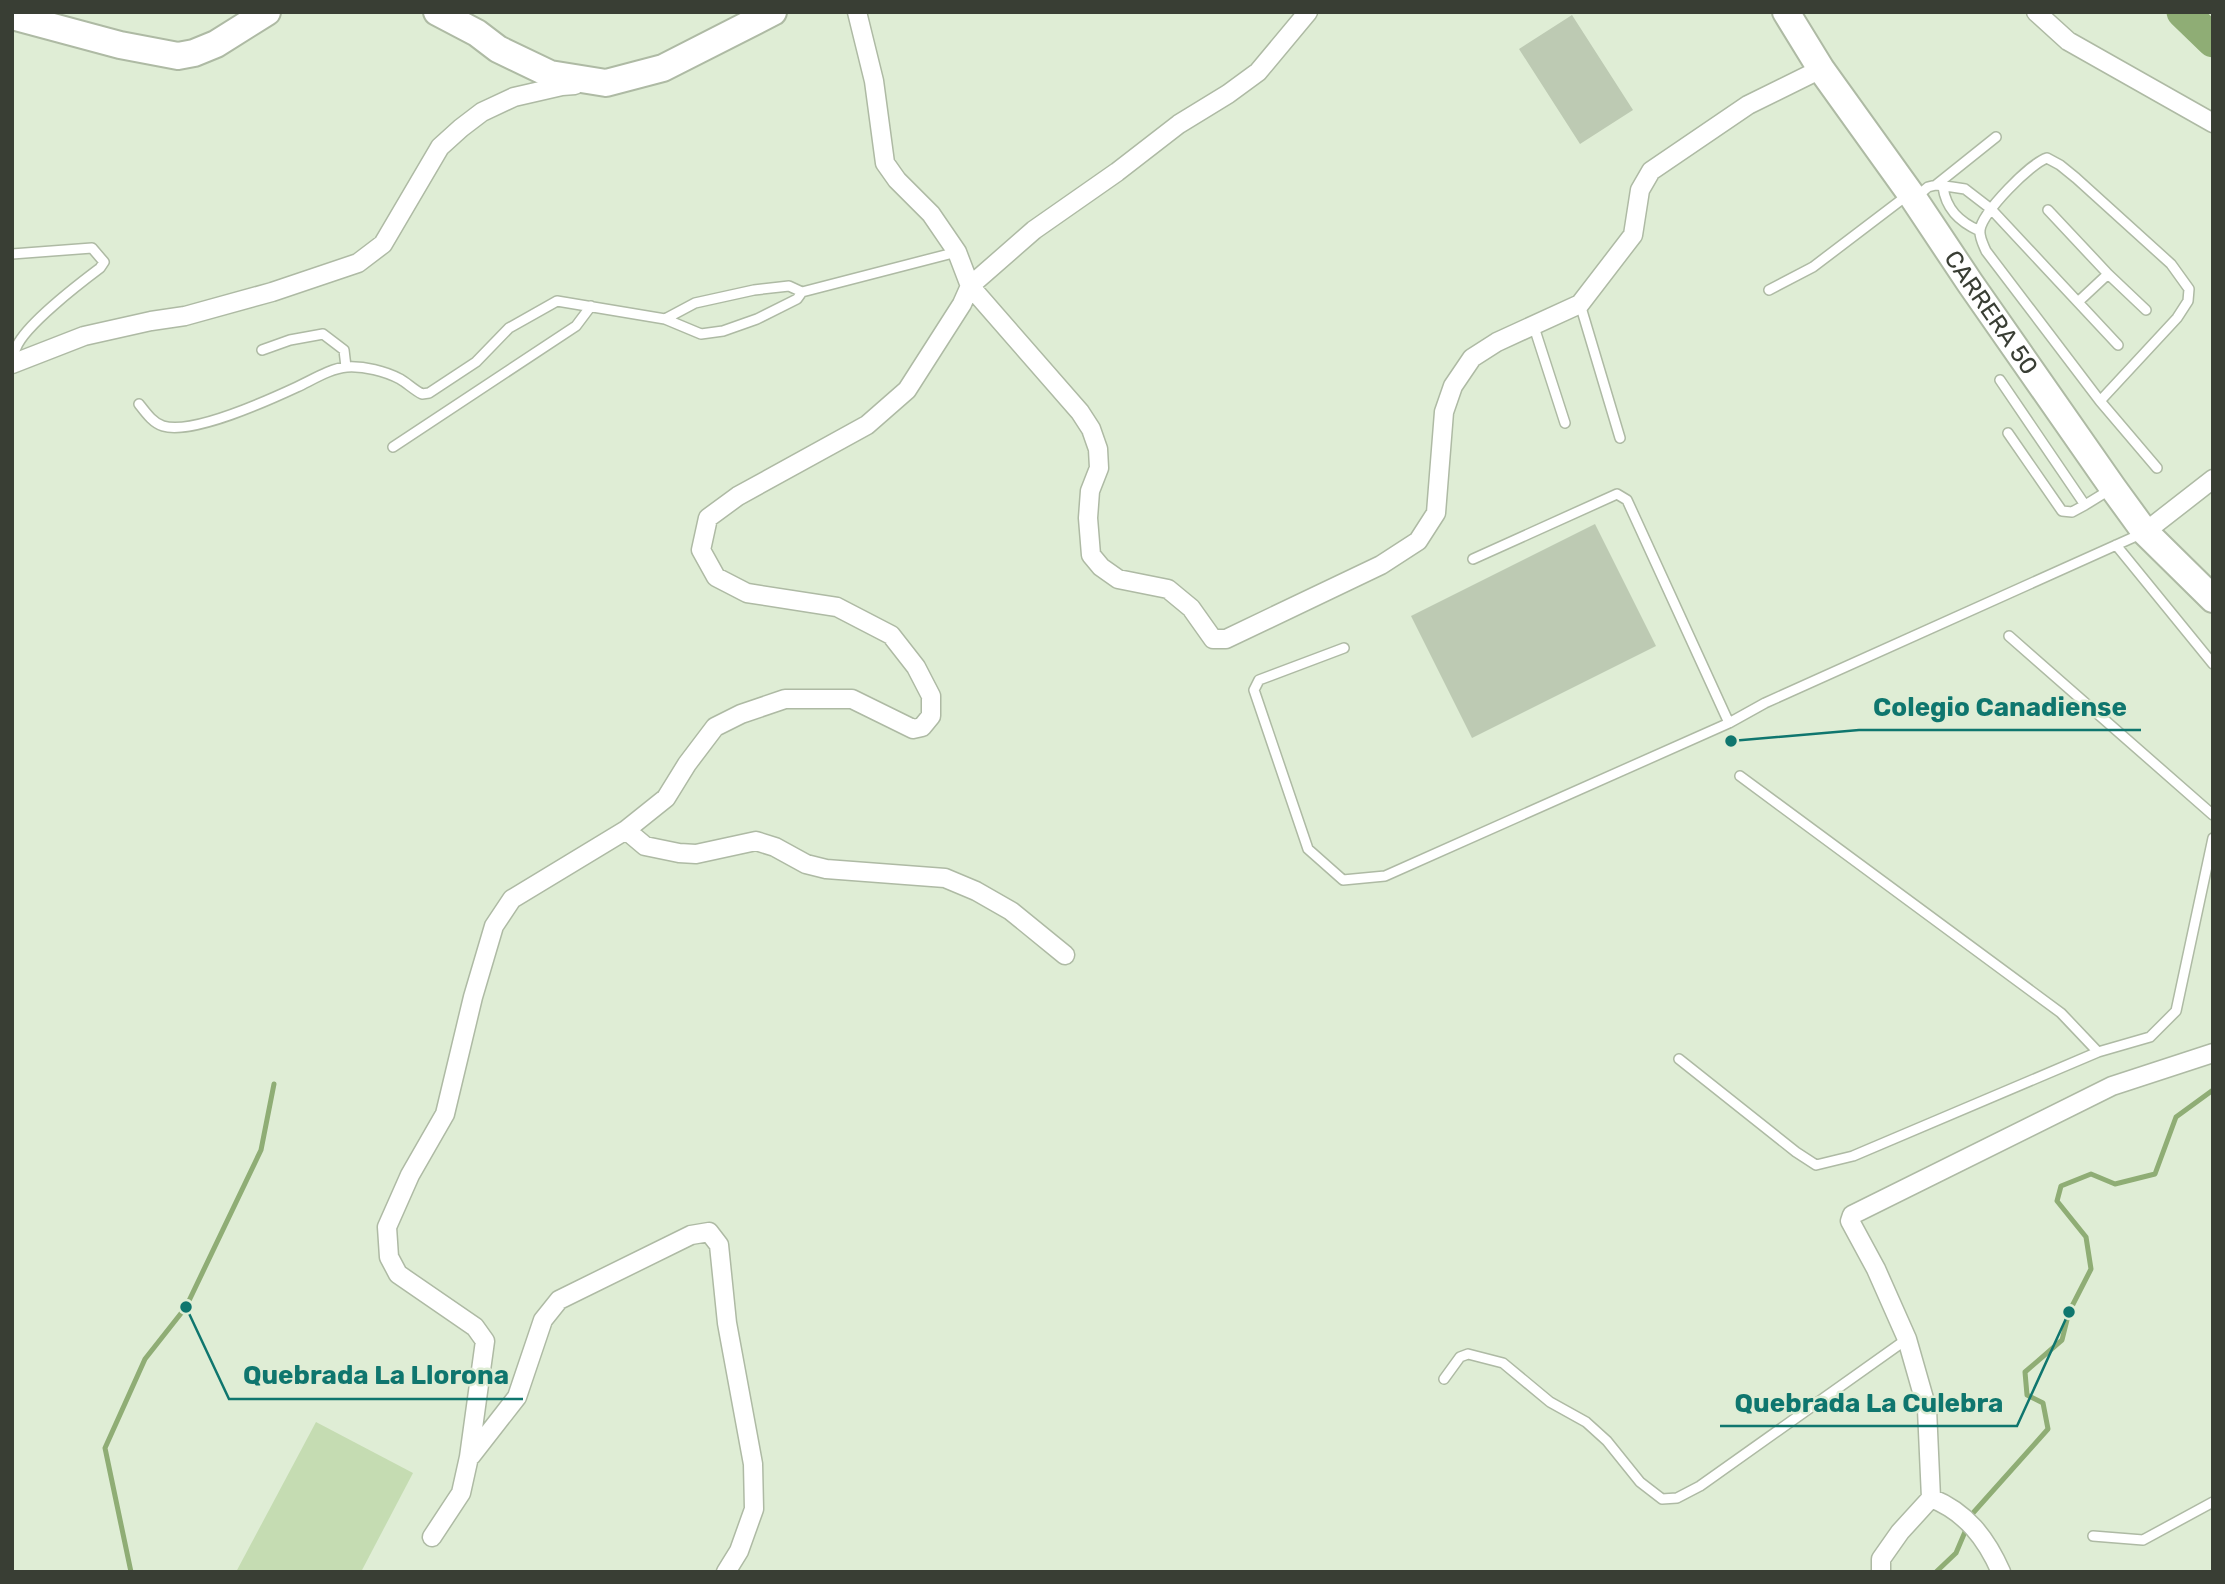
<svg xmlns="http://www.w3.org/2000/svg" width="2225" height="1584" font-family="Rubik,sans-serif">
  <rect width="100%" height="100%" fill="#dfedd5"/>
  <path fill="#c5dcb2" d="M316,1422L413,1473L361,1572H236Z"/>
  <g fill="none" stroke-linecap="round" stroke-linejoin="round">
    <path stroke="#8fad75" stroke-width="5" d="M131,1572L105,1448L145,1359L186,1307L261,1150L274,1084
      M1936,1572L1956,1553L1973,1513L2048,1429L2043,1403L2027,1395L2025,1372L2062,1340L2069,1312L2091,1269L2086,1237L2057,1201L2061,1186L2091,1174L2115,1184L2155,1174L2176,1117L2213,1090"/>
    <path stroke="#8fad75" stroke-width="33" d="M2183,12L2213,41"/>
  </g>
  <path fill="#bdcab3" d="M1572,15L1633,110L1580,144L1519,49Z
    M1595,524L1656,646L1472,738L1411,616Z"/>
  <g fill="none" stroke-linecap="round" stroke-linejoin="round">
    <defs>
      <path id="lane" d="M1936,185L1996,137
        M1943,187C1946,209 1959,222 1980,231
        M1915,198L1928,187L1936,185L1952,187L1965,189L1991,209L2118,345
        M2048,210L2108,274
        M12,254L92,248L104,262L100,268C80,283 24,326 16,348C13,353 13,358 13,364
        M1769,290L1813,267L1909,194
        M2078,302L2108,274L2146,310
        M1580,304L1620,438
        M665,319L695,303L754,290L789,286L802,292L957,252
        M1534,327L1565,423
        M262,350L290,340L323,334L344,350L346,367
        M2000,380L2085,505L2111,489
        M2100,401L2177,318L2188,301L2189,289L2171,264L2076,178L2060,165L2047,158C2031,163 1982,212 1980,230C1979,237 1983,244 1986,251L2100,401L2157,468
        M139,404C146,413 153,423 163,426C193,435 269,400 297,387C312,380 331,368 347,367C364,366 385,371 400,379C407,383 414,390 422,394L429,393L476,362L509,328L557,301L665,319L701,334L723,331L757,319L797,299L802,292
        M2008,433L2062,511L2072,512L2085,505
        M393,447L576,326L591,306
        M2116,545L2213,664
        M1473,559L1617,494L1627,500L1729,723
        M2009,636L2213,815
        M1344,648L1259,680L1254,690L1308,849L1343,880L1385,876L1729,723L1765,703L2143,533
        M1740,776L2061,1013L2098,1052
        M1679,1059L1796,1152L1816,1165L1853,1156L2098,1052L2150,1037L2176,1011L2213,838
        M1444,1379L1460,1357L1468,1354L1503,1363L1550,1402L1586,1422L1607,1441L1640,1482L1662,1499L1677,1498L1700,1486L1907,1339
        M2093,1536L2143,1540L2213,1502"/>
      <path id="street" d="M857,12L874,81L885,163L897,180L931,214L957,252L970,286L1080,412L1091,429L1098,449L1099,468L1090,491L1088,518L1091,555L1101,567L1118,579L1168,589L1191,608L1213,639H1226L1381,565L1418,541L1436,513L1444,412L1453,386L1472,358L1497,342L1580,304L1633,235L1640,190L1651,171L1748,105L1821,69
        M2036,12L2068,41L2213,123
        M12,364L84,336L151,321L185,316L272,292L358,263L383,244L440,147L461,128L482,112L514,97L562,86L575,85
        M2145,532L2213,479
        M626,830L645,846L679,853L696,854L756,841L775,847L806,864L826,869L945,878L976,891L1011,911L1065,955
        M471,1456L517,1397L543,1320L559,1300L691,1235L709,1232L719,1245L727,1323L753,1464L754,1509L739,1551L726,1572
        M432,1537L461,1493L469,1457L485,1341L475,1327L398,1274L389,1257L387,1227L410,1175L445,1114L473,997L494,926L512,899L626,830L666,798L687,764L715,727L741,714L785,699H852L913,729L922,727L931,716V696L916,667L891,635L837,607L747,593L716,577L701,550L708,518L738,496L867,425L907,390L962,304L970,286L1034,230L1117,172L1179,124L1228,94L1258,72L1308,12
        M1881,1572V1559L1900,1532L1931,1498
        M2001,1572C1986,1538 1966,1512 1931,1498L1927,1409L1907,1339L1876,1269L1850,1221L1852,1215L2112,1086L2213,1053"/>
      <g id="secondary">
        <path d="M437,12L477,33L498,49L550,74L606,83L663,68L773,12"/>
        <path id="s1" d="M1786,12L1821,69L1910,193L1970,283L2113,488L2145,532L2213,599"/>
        <path d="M12,16L120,45L178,56L194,53L216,44L267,12"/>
      </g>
    </defs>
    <use href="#lane" stroke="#aebaa4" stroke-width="12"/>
    <use href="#street" stroke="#aebaa4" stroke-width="21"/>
    <use href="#secondary" stroke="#aebaa4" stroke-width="30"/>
    <use href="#lane" stroke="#fff" stroke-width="9"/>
    <use href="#street" stroke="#fff" stroke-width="18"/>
    <use href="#secondary" stroke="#fff" stroke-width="26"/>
  </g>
  <g text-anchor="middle" stroke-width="5" stroke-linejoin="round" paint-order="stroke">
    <g font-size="24" fill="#393e34" stroke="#dfedd5">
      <text dy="8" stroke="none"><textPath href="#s1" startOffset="364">CARRERA 50</textPath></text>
    </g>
  </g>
  <path fill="none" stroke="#0f766e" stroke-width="2.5" d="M1731 741L1859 730H2141M186 1307L229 1399H523M2069 1312L2017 1426H1720"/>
  <g fill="#0f766e" stroke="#dfedd5" stroke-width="2.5">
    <circle cx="1731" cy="741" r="7"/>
    <circle cx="186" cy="1307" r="7"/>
    <circle cx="2069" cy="1312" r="7"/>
  </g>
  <g font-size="26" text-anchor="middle" font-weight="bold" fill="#0f766e" stroke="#dfedd5" stroke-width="5" stroke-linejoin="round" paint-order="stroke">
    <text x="2000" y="716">Colegio Canadiense</text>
    <text x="376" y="1384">Quebrada La Llorona</text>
    <text x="1869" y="1412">Quebrada La Culebra</text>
  </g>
  <rect width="2225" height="1584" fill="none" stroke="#393e34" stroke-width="28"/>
</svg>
